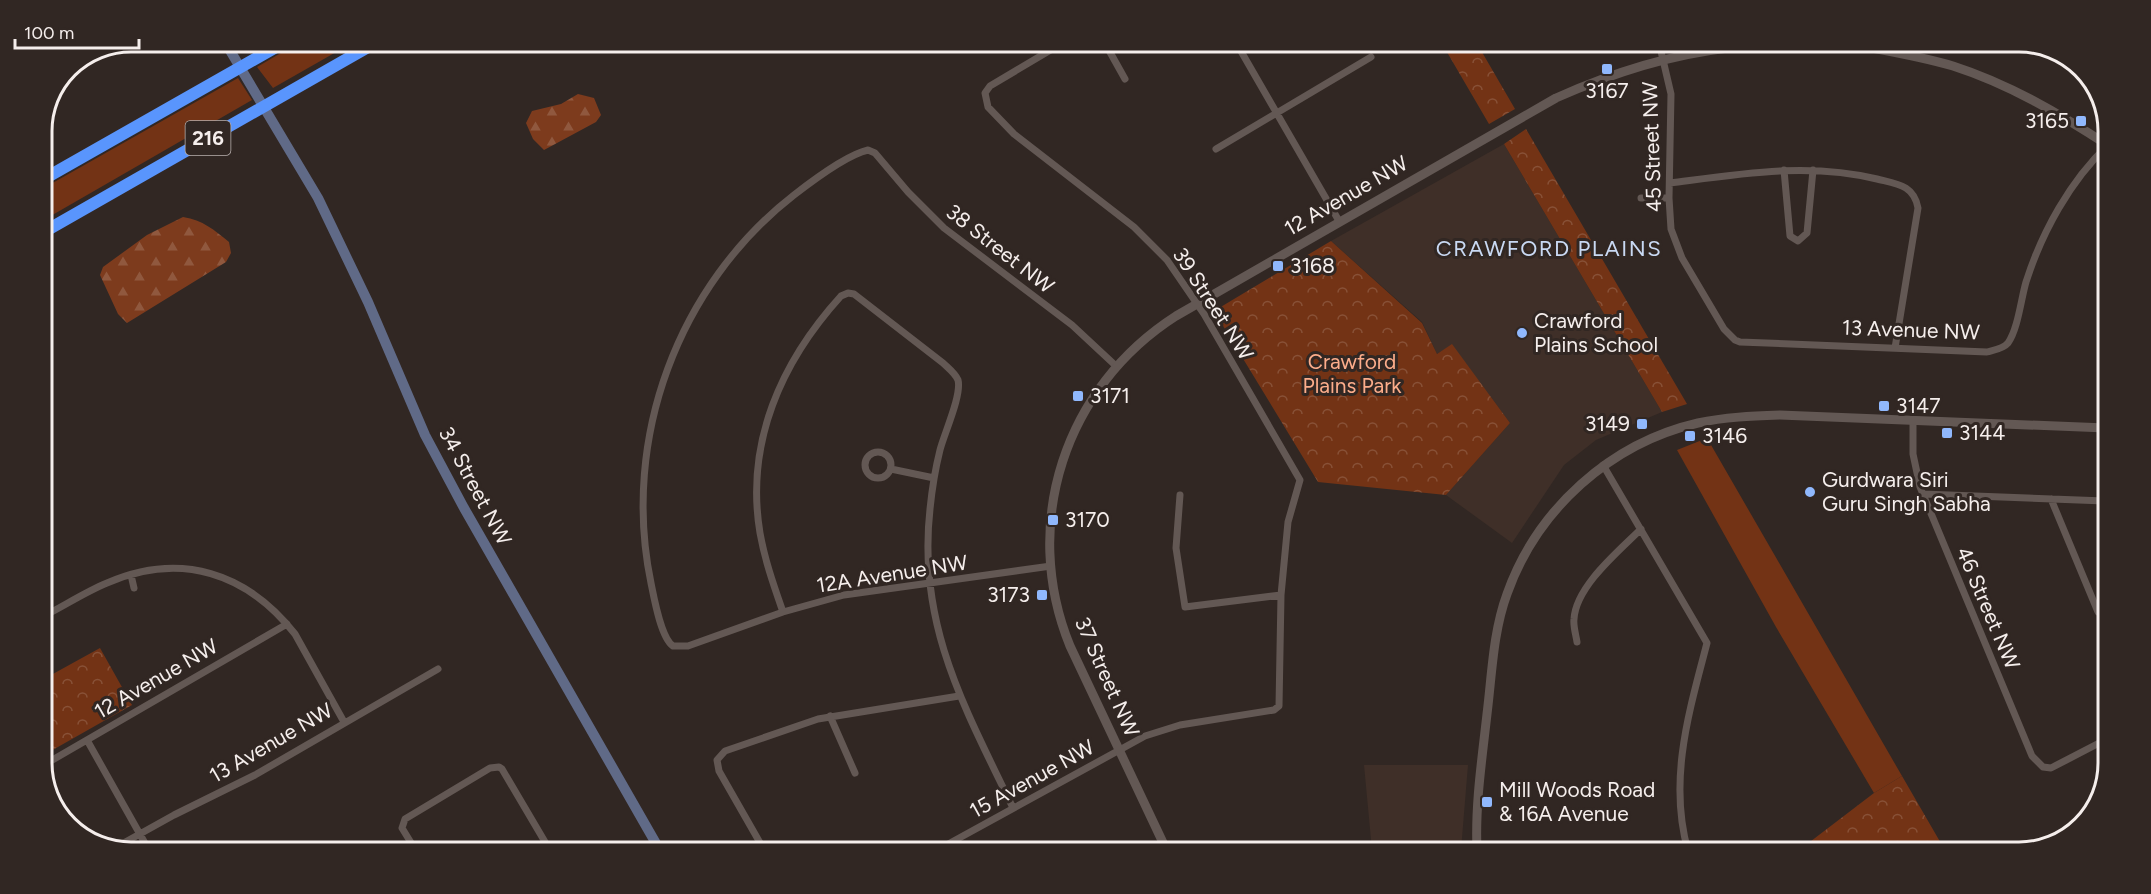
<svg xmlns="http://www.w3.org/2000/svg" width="2151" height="894" font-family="Figtree,sans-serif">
  <defs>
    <pattern id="forest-firs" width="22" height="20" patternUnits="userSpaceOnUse" patternTransform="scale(1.5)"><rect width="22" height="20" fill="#7d3b1d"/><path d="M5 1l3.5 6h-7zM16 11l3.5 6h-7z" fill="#90583e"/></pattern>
    <pattern id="park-crowns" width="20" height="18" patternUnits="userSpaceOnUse" patternTransform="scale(1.5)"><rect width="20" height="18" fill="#733315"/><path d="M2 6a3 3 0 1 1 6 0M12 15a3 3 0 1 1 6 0" fill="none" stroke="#885137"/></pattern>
  </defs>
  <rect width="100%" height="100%" fill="#312723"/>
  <path fill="#3f2f28" d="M1504,144L1662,412L1596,440L1564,465L1512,543L1446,495L1510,423L1452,345L1437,354L1422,322L1331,241Z
    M1364,765H1468L1461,850H1372Z"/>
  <path fill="#733315" d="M298,43H352L273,88L257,67Z
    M238,78L252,100L42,221V189Z
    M1707,438L1902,776L1874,793L1776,627L1677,450Z"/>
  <path fill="url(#forest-firs)" d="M578,94L594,98L601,115L596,122L544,150L533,139L526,123L532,111L561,104Z
    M183,217C203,220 214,230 229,242L231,253L226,262L127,323L118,314L100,275L103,267L147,235Z"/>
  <path fill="url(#park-crowns)" d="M1444,47H1479L1515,109L1489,124Z
    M1526,129L1687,404L1662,412L1504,144Z
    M1331,241L1422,323L1437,354L1452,344L1510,423L1446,495L1318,482L1214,311Z
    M100,648L132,705L42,756V680Z
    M1902,776L1946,852L1798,851L1874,793Z"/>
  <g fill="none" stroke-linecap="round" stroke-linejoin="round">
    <path stroke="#635854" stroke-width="7" d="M1106,45L1125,79
      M1238,46L1339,221
      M1660,47L1671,94L1669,198L1671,229L1682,258L1724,329L1735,340L1740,342L1987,352C1994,350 2003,349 2008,343C2018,329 2021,299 2026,282C2042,232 2070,181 2108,145
      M1216,149L1371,57
      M1784,170L1790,236L1798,241L1807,233L1813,170
      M1670,183C1739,174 1808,162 1877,179C1897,184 1914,185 1918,208L1895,348
      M1641,198H1669
      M1913,421V454L1920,487L2032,756L2043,767L2051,768L2103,741
      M865 465a13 13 0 1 1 26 0a13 13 0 1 1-26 0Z
      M1603,465L1707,643C1689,712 1668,780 1688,851
      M891,469L934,478
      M1923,494L2105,501
      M1180,495L1176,548L1185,607L1281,595
      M2051,499L2098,612
      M1051,566L844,595L783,612L688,646H673C661,638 654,598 651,583C621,439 678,285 794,195C812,181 846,155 868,150L875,153L908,192L944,228L1072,325L1116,366
      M131,575L134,588
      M783,612C774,586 765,561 760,533C745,443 781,362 841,296L848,293L854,294L943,363C948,368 955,373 958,380C962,395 944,434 940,450C935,470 932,489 930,509C917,625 965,708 1013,808
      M42,617C64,606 85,592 107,583C181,551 247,573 295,634L344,722
      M1577,642C1576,635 1573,626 1574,619C1576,586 1619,551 1641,529
      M830,716L855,773
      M87,740L146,845
      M42,766L287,624
      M120,845L174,815L255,775L438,669
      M413,846L402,828L405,819L490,768L499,767L502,769L548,847
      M763,848L719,771L717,760L725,751L818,719L959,696
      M941,848L1145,736L1180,725L1274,710L1279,706L1281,595L1288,522L1300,480L1204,314L1167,260L1134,227L1014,134L988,107L985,93L990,86L1059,45"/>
    <path stroke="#635854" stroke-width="9" d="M1872,48C1899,53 1926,58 1953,66C2009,84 2060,114 2109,146
      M1166,849L1070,646C1020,523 1065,387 1176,316L1556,98C1612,73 1668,55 1728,48
      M1477,850C1475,805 1482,759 1487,714C1492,674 1493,632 1507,594C1537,509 1611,443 1698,423C1725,417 1752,416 1780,415L2106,428"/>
    <path stroke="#606a87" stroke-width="10" d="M225,42L318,198L368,302L425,435L464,508L658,847"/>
    <path stroke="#5995fd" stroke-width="12" d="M42,180L283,43
      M42,233L375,43"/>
  </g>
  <g fill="#90b8fd" stroke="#312723" stroke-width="2">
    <rect x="1601" y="63" width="12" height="12" rx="3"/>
    <rect x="2075" y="115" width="12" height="12" rx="3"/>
    <rect x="1272" y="260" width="12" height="12" rx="3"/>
    <circle cx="1522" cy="333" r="6"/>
    <rect x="1072" y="390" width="12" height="12" rx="3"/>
    <rect x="1878" y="400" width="12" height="12" rx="3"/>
    <rect x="1636" y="418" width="12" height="12" rx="3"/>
    <rect x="1941" y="427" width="12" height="12" rx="3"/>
    <rect x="1684" y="430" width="12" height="12" rx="3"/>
    <circle cx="1810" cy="492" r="6"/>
    <rect x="1047" y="514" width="12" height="12" rx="3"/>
    <rect x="1036" y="589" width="12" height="12" rx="3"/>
    <rect x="1481" y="796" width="12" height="12" rx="3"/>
  </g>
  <g text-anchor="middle" stroke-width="6" stroke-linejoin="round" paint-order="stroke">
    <rect fill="#312723" stroke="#bab2b0" stroke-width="1.5" x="185.5" y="121" width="45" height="34" rx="4.5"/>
    <g font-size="20" font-weight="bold" fill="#f5eeec">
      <text x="208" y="145">216</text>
    </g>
    <g font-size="21" fill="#f5eeec" stroke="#312723" text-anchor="start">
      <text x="1607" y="98" text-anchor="middle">3167</text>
      <text x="2069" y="128" text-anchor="end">3165</text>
      <text x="1290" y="273">3168</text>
      <text x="1534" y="328">Crawford<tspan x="1534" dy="24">Plains School</tspan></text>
      <text x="1090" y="403">3171</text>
      <text x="1896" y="413">3147</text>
      <text x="1630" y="431" text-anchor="end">3149</text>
      <text x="1959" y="440">3144</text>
      <text x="1702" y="443">3146</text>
      <text x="1822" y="487">Gurdwara Siri<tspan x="1822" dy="24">Guru Singh Sabha</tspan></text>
      <text x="1065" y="527">3170</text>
      <text x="1030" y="602" text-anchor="end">3173</text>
      <text x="1499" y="797">Mill Woods Road<tspan x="1499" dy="24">&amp; 16A Avenue</tspan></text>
    </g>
    <g font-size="21" fill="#f5eeec" stroke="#312723">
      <text transform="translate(1652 147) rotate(-92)" y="7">45 Street NW</text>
      <text transform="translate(1346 196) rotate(-30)" y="7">12 Avenue NW</text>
      <text transform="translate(1000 249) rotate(38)" y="7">38 Street NW</text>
      <text transform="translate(1213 304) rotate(57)" y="7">39 Street NW</text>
      <text transform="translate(1911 330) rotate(2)" y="7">13 Avenue NW</text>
      <text transform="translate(475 486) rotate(62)" y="7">34 Street NW</text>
      <text transform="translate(892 574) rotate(-9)" y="7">12A Avenue NW</text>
      <text transform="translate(1988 608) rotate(67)" y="7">46 Street NW</text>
      <text transform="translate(1107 677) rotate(66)" y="7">37 Street NW</text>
      <text transform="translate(156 679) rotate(-30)" y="7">12 Avenue NW</text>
      <text transform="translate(271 743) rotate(-30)" y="7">13 Avenue NW</text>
      <text transform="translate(1032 779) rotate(-29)" y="7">15 Avenue NW</text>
    </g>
    <g font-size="21" fill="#fcad8b" stroke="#312723">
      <text x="1352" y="369">Crawford<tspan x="1352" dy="24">Plains Park</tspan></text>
    </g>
    <g font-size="22" letter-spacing="1.5" fill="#c9d9f3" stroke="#312723">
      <text x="1549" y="256">CRAWFORD PLAINS</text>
    </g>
  </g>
  <path d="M0 0H2151V894H0ZM131 52H2019A79 79 0 0 1 2098 131V763A79 79 0 0 1 2019 842H131A79 79 0 0 1 52 763V131A79 79 0 0 1 131 52Z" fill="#312723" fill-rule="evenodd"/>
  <path fill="none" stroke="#f5eeec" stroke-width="3" d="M131 52H2019A79 79 0 0 1 2098 131V763A79 79 0 0 1 2019 842H131A79 79 0 0 1 52 763V131A79 79 0 0 1 131 52Z"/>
  <path d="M15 39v9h124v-9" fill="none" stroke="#f5eeec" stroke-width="3"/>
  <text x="24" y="39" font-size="18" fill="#f5eeec" stroke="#312723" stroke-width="4.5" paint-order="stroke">100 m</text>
</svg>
